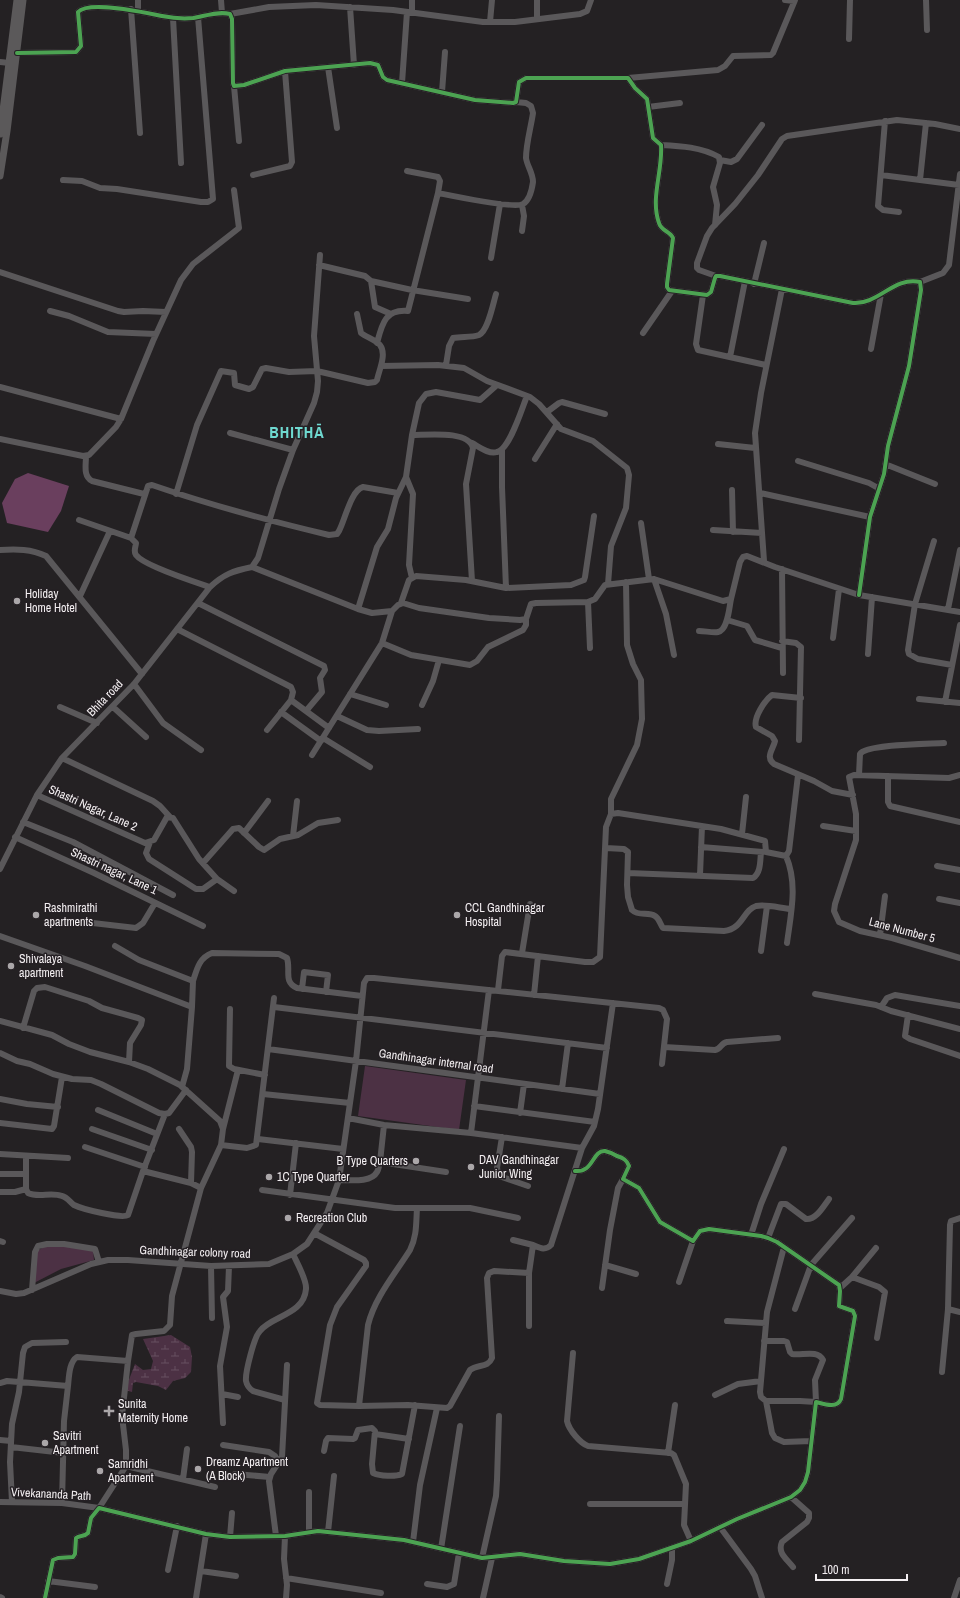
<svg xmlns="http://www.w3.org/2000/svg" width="960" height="1598" font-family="'Archivo Narrow',sans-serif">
  <defs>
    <pattern id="wetland-marsh" width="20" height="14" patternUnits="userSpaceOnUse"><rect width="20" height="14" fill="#4c3144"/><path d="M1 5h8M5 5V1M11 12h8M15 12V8" fill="none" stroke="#664f5f"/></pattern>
  </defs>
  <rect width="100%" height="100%" fill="#242123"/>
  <path fill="url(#wetland-marsh)" d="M171,1335L190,1347L192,1357L191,1372L185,1378L173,1381L166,1390L158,1386L136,1382L133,1383L132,1392L125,1390L135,1364L143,1370L151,1369L153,1361L143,1339Z"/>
  <path fill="#4c3144" d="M365,1066L466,1080L459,1130L358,1116Z
    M65,1246L93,1251L94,1260L61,1269L34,1283L37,1251L44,1247Z"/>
  <path fill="#6a3f5e" d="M28,473L69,486L61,511L48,532L7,523L2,503L15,479Z"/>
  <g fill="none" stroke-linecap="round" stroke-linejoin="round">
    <path stroke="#5a585a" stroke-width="6" d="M138,0V10
      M221,0L222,13
      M537,0V19
      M785,0L794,1
      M926,0L927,30
      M350,7L354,65
      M131,9L140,133
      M412,12V0
      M230,14L269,7L316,5L393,10L483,22H515L580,14L587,11L591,0
      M173,18L181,163
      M490,22L492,0
      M849,39L850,0
      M17,53L76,52L81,46L78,12C89,0 147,13 162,16C172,18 183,19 193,18C205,16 218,11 230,14L232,19L233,83L234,86L244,85L285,71L370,63L378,65L383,77L387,80L475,100L513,103L516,102L519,82L526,78H628L635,88L647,99L653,138L661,145C663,171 650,198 659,223C661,231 670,231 673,238L667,284V287L669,290L707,295L711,292L715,278L716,276H720L853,303C878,305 894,276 920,282L921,290L909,366L888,446L884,474L870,517L859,595
      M0,62L10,63
      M328,67L337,128
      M628,78L718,70L725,66L733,56L771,55L773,53L795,0
      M402,83L407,12
      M234,86L239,141
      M442,92L445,52
      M648,107L680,103
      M885,121L878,206L883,210L899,212
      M661,145C681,146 701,147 719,157L720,163L713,187L717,205L715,225
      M720,160L731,162L737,159L762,125
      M253,175L290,166L292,162L285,71
      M881,175L959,185
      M63,180L82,181L100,188L117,189L201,202H208L213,199L198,17
      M920,180L926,123
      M438,193C453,196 514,209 523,204C530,200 532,189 533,182C533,173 527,166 526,158C526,144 531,127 533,113L531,106L526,103L516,102
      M522,205L524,216L522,231
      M491,258L500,204
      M319,265L365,276L371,281L375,307L391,314
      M0,272L118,311L124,312L143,311L166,312
      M716,276L699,270L697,268V263L707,236L712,228L735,204L758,175L782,139L787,136L897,120L935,124L960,129
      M371,281L412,290L468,299
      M920,282L943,273L949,265L960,174
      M754,284L764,243
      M703,295L696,344L698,350L766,365
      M50,311L69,316L108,332L156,334
      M643,333L672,291
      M377,343C382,324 385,309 408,311L438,193L440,181L438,177L407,171
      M871,349L881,294
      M730,357L745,281
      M446,365L449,346L453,338C461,336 471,338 479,335C488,331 493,304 496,294
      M381,366L438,365L464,368L487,381L530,397L539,404L561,429L593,441L627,468L629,475L626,508L611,546L608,584
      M0,387L121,419
      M547,412L559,403L562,402L605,414
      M230,433L293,450
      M412,435C427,435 469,430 473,448L466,484L472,581
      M0,439L83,456L89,455L116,427L121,419L153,341L181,280L193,264L239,228L234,190
      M472,443C478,446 489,455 497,452C510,449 522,408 527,396
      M718,444L755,448
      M86,456C86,465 83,476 92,481L144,494
      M535,459L557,424
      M798,461L869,483L878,488
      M885,464L935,484
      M406,477L413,494L409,565L412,578
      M732,490L733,532
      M760,493L870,517
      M176,494L197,425L221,371L234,373L235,385L249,389L253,387L262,369L266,368L289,372L317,371L368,383L375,382L377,380C379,370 387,354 380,345C376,340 366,337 361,333L357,314
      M79,520L131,538
      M641,523L649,579
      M713,530L762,533
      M934,541L915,604L908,650L909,654L918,659L952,665
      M0,550C17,549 31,549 46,556L142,674
      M764,561L755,433L761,393L782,289
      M252,567L358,609L372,613L392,611L398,605L403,603L419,608L489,618L520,620L526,619L531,604L536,603L588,602L595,599L605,585L654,579L723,601L731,599L740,562L743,557L747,556L775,567L859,595L960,612
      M252,567L258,558L279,489L293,450L314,403L317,392L318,381L314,336L320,255
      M782,569L783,673
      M654,579L666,614L674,655
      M210,587C195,582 144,566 136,555C133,551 136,546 136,543L131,538L148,486L152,485C210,505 270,521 329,535L337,534L339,531C345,520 351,490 363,487L398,493
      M506,588L571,585L584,580L585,577L594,516
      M80,596L110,531
      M588,602L590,648
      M198,603L324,666L325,670L320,678L322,692L306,711
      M401,603L409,580L416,576L466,580L506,588L502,487V450
      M358,609L377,547L388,529L396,498L406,477L412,435L419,403L426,394L436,392L480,400L497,385
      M948,609L960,550
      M727,620L747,626L755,640L782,648
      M177,629L291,687L293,692L291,700L267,730
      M699,631C705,631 713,633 718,632C728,630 729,608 731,599
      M833,638L839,589
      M782,641L796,643L801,647L799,740
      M382,643L411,655L470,665L477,661L488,647L523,630L526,625V619
      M868,654L872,597
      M134,684L163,723L201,750
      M350,694L386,705
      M801,698L772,695C765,700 753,718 756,727L772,736L775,741C773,750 765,757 774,764L814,781L832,791L853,795
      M919,699L960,703
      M291,700L329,728
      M945,702L960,625
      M422,705L433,681L439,660
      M60,707L97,723
      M113,707L146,737
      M281,712L321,741
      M337,716L367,730L379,731L418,729
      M323,738L370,767
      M312,755L382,643L392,611
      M62,758L153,801L160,806L170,817
      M859,775L860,754C866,744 930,744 944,743
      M960,775L949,778L854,775L849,777L856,814V840L835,904L834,911L839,922L860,931L892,938L960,958
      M888,776V802L890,806L960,822
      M37,795L145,843L154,840L167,817L173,818L199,859L217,879L234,891
      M611,814L618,813L721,829L765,841L766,852L786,856L789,851L798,775
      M23,822L73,842L173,895
      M823,826L856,831
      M244,833L268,801
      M742,834L746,797
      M293,836L297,801
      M15,837L94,873L203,926
      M150,842L146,853L149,859L196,889H203L217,879
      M701,847L763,852
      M606,848L624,849L628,852L627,885L628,897L632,910C639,917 648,911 655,916C659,918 660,924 663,928L724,931C743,929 743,910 756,906C766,904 780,908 791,909
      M786,856C798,884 791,913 787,943
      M203,863L233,829L239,828L259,847L264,850L280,839L298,835L318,823L338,820
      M937,866L960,870
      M0,869L37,795L62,758L134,684L210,587C224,574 233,571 252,567
      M628,873L753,878C761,873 760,861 761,852
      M700,875L702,826
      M939,899L960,903
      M84,922L136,928L143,923L155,903
      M880,935L885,896
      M0,936L85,966L192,1007L187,1069L182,1087
      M115,946L139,960L193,981L192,1007
      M761,951L767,906
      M522,953L530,904
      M193,981C197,969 199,958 212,953L279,954L287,958C291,970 283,982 297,988L362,996
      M302,989L304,972L328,975L326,992
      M498,990L502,956L505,952L585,962H593L600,957L606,827L611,814V799L637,745L642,719L641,680L633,664L627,645L626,582
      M815,994L876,1005L891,1011L960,1029
      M534,995L538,956
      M274,1007L607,1048
      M881,1007L887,998L895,995L960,1006
      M230,1009L229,1066L234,1069L265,1075
      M908,1015L905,1036L910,1039L960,1056
      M0,1021L52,1035L69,1044L90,1052L129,1062L148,1069L180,1085L220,1121L223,1129L221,1145L201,1188L172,1296L170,1325L164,1331L136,1334L132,1335L128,1361
      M23,1028L34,991L37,988L45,987L89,1001L102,1008L138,1018L142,1020L141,1025L130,1043L129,1062
      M664,1047L715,1050C721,1049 721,1043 727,1042L778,1038
      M268,1049L600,1094
      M0,1053L17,1061L30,1064L53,1074L72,1079L91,1080L101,1084L159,1113L165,1114L169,1113L186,1090
      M562,1089L568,1043
      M263,1094L350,1103
      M0,1099L27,1104L58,1107
      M474,1106L595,1122
      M98,1110L157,1134
      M520,1113L524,1084
      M0,1123L52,1129L54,1126L62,1077
      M384,1125L380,1162L446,1172
      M92,1129L152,1150
      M179,1129L191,1147L192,1152L191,1183
      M223,1129L238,1070
      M471,1133L489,990
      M502,1137L497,1168L499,1176L528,1186
      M258,1139L343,1149
      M221,1145L247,1148L256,1145L274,998
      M85,1147L145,1167
      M582,1148L594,1126L598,1109L613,1003
      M0,1154L68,1158
      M26,1156V1189L28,1193C38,1198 51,1192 62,1196C67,1197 70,1202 74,1205C82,1209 122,1219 128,1215L143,1171L191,1183L201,1188
      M143,1171L165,1114
      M0,1174H25
      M339,1180C350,1180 371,1183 377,1172C379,1169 379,1165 380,1162
      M262,1190L395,1208H470L518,1218
      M0,1192H15L26,1189
      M290,1195L296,1143
      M960,1218L951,1221L950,1225L948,1309L960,1312
      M314,1233L364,1260L366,1263V1266L337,1307L330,1325L317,1403L320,1405L359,1406L408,1405L447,1408L450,1406L470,1370C478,1364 488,1368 492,1358L487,1278L489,1273L494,1271L529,1273L533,1245C540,1248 545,1251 551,1245L582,1148L471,1133L384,1125L348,1118
      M751,1235L761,1204L784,1149
      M768,1238L781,1204H786L806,1219C816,1220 823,1207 829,1199
      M513,1240L533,1245
      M0,1241L3,1242
      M605,1265L636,1274
      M211,1266L212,1318
      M529,1273V1326
      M852,1277L879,1287L885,1292L877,1338
      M679,1282L693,1241
      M602,1288L610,1230L618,1188L623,1179
      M840,1288L852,1277L876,1248
      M32,1290L35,1252L38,1246L47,1244H64L95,1249L99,1262
      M0,1291L16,1294L24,1293L91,1264L108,1260H128L211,1266L269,1264L293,1254L307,1244L327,1213L339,1180L356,1061L364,983L367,978H374L659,1008L663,1010L667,1019L662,1064
      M795,1309L811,1265L852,1218
      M727,1321L766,1323
      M764,1341H784L787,1342L790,1352L792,1354C802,1356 817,1349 823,1360L815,1380L816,1402L800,1401H766L761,1397L760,1392L767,1312L784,1247
      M573,1353L567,1421C569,1430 580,1443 588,1446L671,1453L674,1455L686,1484L684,1525L691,1541
      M942,1372L948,1309
      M0,1383L7,1381L68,1386L64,1421L62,1503
      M222,1394L238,1397
      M715,1395L738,1384L761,1381
      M285,1400L253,1391C250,1389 247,1386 246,1381C245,1373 254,1337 260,1331C271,1316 304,1315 306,1289C307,1280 297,1263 293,1254
      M766,1401L772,1433L775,1438L784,1442L811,1441
      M359,1406L368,1325C375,1297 395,1274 410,1250C417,1236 416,1223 417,1208
      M223,1423L220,1366L227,1327L223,1297L228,1291L229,1266
      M375,1434L409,1439
      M0,1440L11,1441
      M223,1445L269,1452L275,1456L279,1463
      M11,1447L64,1453
      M324,1451L326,1441L328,1438L353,1439L355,1438L358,1430L372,1428L375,1431L372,1464L373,1473C380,1476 395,1477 402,1474L415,1405
      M668,1453L675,1405
      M126,1466L215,1487
      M235,1474L270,1477
      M183,1479L187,1449
      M791,1497L809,1513V1518L807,1522L782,1542C777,1553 787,1559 793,1567
      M0,1502L62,1503L99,1508L126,1466V1450L122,1416L128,1361L77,1357C69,1362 69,1377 68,1386
      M12,1502L10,1462L12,1424L19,1392L23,1353L25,1347L32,1343L66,1342
      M590,1504H685
      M720,1527L751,1569L755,1576L762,1598
      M309,1532V1492
      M328,1532L334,1476
      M276,1536L269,1481L271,1474L282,1457L287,1365
      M285,1536L284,1559L287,1585L286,1598
      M230,1537L232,1513
      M413,1542L420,1485L437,1408
      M441,1549L460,1426
      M482,1558L496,1496L497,1480L499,1416
      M168,1570L177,1526
      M201,1571L236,1576
      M286,1578L381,1593
      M48,1581L95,1587
      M427,1584L447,1587L454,1584L459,1553
      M667,1584L672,1560V1548
      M0,1597L2,1598
      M45,1598L53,1560L58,1558L73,1557L75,1554L76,1538C80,1535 84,1537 88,1533L91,1518L99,1508L206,1534L230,1537L285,1536L318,1531L404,1540L482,1558L520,1554L564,1561L610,1564L639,1559L691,1541L737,1519L791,1497L800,1490L805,1482L808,1472L816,1402C824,1404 837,1409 841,1399L855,1316L853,1311L839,1306L840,1291L839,1285L777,1242L768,1238L761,1236L709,1229L700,1231L693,1241L660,1222L639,1188L623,1179L629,1166C627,1160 623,1158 617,1156C614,1154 609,1152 605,1151C592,1150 594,1173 575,1171
      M196,1598L206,1534
      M483,1598L492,1558
      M954,1598L960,1580"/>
    <path stroke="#5b595a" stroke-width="7" d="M0,134L17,0
      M0,176L7,131L23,0"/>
    <defs>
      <path id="cycleway" d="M17,53L76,52L81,46L78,12C89,0 147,13 162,16C172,18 183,19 193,18C205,16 218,11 230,14L232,19L233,83L234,86L244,85L285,71L370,63L378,65L383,77L387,80L475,100L513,103L516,102L519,82L526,78H628L635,88L647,99L653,138L661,145C663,171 650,198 659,223C661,231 670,231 673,238L667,284V287L669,290L707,295L711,292L715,278L716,276H720L853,303C878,305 894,276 920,282L921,290L909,366L888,446L884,474L870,517L859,595
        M45,1598L53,1560L58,1558L73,1557L75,1554L76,1538C80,1535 84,1537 88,1533L91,1518L99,1508L206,1534L230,1537L285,1536L318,1531L404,1540L482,1558L520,1554L564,1561L610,1564L639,1559L691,1541L737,1519L791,1497L800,1490L805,1482L808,1472L816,1402C824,1404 837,1409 841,1399L855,1316L853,1311L839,1306L840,1291L839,1285L777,1242L768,1238L761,1236L709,1229L700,1231L693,1241L660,1222L639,1188L623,1179L629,1166C627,1160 623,1158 617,1156C614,1154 609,1152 605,1151C592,1150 594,1173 575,1171"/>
    </defs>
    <use href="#cycleway" stroke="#252024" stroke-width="6"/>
    <use href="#cycleway" stroke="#4ca352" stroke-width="4"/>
  </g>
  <g fill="#aba7a9" stroke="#252024" stroke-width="1.5">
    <circle cx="17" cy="601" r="4"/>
    <circle cx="36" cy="915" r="4"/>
    <circle cx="457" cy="915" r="4"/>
    <circle cx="11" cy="966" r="4"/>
    <circle cx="416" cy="1161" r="4"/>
    <circle cx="471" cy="1167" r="4"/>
    <circle cx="269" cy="1177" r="4"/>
    <circle cx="288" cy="1218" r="4"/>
    <path d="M107 1405h4v4h4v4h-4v4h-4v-4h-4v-4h4z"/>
    <circle cx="45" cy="1443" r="4"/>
    <circle cx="198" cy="1469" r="4"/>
    <circle cx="100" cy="1471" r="4"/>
  </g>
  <g text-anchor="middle" stroke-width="3" stroke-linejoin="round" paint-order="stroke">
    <g font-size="12" fill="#f3eff1" stroke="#252024" text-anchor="start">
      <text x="25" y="598">Holiday<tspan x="25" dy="14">Home Hotel</tspan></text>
      <text x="44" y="912">Rashmirathi<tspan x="44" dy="14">apartments</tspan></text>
      <text x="465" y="912">CCL Gandhinagar<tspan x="465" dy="14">Hospital</tspan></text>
      <text x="19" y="963">Shivalaya<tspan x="19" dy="14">apartment</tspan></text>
      <text x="479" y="1164">DAV Gandhinagar<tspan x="479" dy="14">Junior Wing</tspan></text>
      <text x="408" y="1165" text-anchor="end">B Type Quarters</text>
      <text x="277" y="1181">1C Type Quarter</text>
      <text x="296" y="1222">Recreation Club</text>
      <text x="118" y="1408">Sunita<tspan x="118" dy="14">Maternity Home</tspan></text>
      <text x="53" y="1440">Savitri<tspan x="53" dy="14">Apartment</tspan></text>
      <text x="206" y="1466">Dreamz Apartment<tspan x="206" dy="14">(A Block)</tspan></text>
      <text x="108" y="1468">Samridhi<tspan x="108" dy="14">Apartment</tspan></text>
    </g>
    <g font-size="12" fill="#f3eff1" stroke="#252024">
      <text transform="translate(105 698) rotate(-46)" y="4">Bhita road</text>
      <text transform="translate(93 808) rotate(24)" y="4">Shastri Nagar, Lane 2</text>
      <text transform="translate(114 871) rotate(25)" y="4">Shastri nagar, Lane 1</text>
      <text transform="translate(902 930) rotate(15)" y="4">Lane Number 5</text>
      <text transform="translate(436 1061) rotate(8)" y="4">Gandhinagar internal road</text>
      <text transform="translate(195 1252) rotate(2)" y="4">Gandhinagar colony road</text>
      <text transform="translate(51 1494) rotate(3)" y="4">Vivekananda Path</text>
    </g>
    <g font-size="16" font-weight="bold" letter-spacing="1" fill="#6fd9d0" stroke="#252024">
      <text x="297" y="438">BHITHĀ</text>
    </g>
  </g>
  <path d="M816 1574v6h91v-6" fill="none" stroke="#f3eff1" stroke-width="2"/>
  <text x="822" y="1574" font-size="12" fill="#f3eff1" stroke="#252024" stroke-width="3" paint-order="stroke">100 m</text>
</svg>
